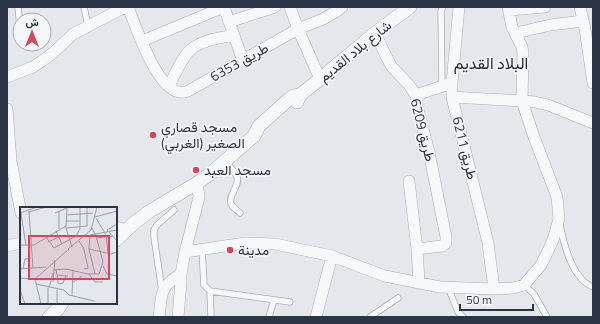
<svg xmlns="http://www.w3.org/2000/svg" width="600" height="324" font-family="'Titillium Web',Vazirmatn,sans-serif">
  <rect width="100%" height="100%" fill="#e4e7ec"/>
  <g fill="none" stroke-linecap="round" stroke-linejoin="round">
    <defs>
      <path id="service" d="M18,7L20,28
        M84,7L88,26
        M442,86L441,11L443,7
        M225,162C229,166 235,171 237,177C240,186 228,195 231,204C233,208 237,210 240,213
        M560,225C564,245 572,279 593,287
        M202,249L204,285L210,291L290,302
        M524,285L534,294L547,317
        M448,287L458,312L463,317
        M162,291L154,237V230L157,225L174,210
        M210,291L211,317
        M269,317L274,300
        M370,317L398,298"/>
      <path id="minor" d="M128,7C136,27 156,88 179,92C183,93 185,92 188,91L298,29L323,19L337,11L342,7
        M224,7L243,61
        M290,7L298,29L320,79
        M459,7L452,83V97L488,243L494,289
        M580,7L585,29L593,83
        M509,10L545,7
        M229,22L275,7
        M375,33L387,58L392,67L409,85L416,95L417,106L429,152L446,237V243L442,246L417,249
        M516,33L550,25L583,21
        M142,41L224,7
        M7,77L33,67L42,61L53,53L73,34L125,7
        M169,86C175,74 183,54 194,47C206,39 221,38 234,35
        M416,95L452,83
        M452,97L522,101L535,102L548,105L593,123
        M7,109L11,161L21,213
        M409,181L417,249L419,282
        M116,227L127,230
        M7,246L21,243
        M185,252L245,243L275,244L332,256L385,276L440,287L494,289L513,288L524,285L541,265L546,255L553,240L559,219L557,197L534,137L522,101L523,53L522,47L512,27L508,7
        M159,317C162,294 159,287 181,274
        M178,317L181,282V274L185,252L198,201L199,196L197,183
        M316,317L332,256"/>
      <path id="tertiary" d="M297,102L300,95L320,79L375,33L410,7
        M116,240L134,223L150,211L197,183L211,173L254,136L259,126L288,100L294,96L300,95
        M49,317L58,309L62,303"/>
    </defs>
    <use href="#service" stroke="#a9aeb7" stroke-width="7"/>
    <use href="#minor" stroke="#a9aeb7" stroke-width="12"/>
    <use href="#tertiary" stroke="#a9aeb7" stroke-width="14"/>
    <use href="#service" stroke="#f7f8fa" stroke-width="5.5"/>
    <use href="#minor" stroke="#f7f8fa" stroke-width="11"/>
    <use href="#tertiary" stroke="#f7f8fa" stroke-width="13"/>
  </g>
  <g fill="#d1495b" stroke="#f4f6f9" stroke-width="1.5">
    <circle cx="153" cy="135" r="4"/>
    <circle cx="196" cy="170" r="4"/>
    <circle cx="230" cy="250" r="4"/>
  </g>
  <g text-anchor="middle" stroke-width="3.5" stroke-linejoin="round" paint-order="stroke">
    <g font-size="14" fill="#2b3445" stroke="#f4f6f9">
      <text transform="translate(355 51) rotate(-39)" y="5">شارع بلاد القديم</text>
      <text transform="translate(239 62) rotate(-29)" y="5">طريق 6353</text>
      <text transform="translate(423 130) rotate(76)" y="5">طريق 6209</text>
      <text transform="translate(465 148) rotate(76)" y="5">طريق 6211</text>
    </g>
    <g font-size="14" fill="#2b3445" stroke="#f4f6f9" text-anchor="start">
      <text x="161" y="132">مسجد قصاري<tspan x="161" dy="16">الصغير (الغربي)</tspan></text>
      <text x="204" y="175">مسجد العبد</text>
      <text x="238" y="255">مدينة</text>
    </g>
    <g font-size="16" fill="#1d2536" stroke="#f4f6f9">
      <text x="491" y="69">البلاد القديم</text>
    </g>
  </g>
  <g transform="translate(20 207)">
    <rect width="97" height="97" fill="#e4e7ec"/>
    <path fill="none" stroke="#9a9fa9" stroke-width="1" d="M47,0L46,21L52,40M8,5L27,0M9,5L13,61M0,6L17,0M1,6L6,39M35,6L47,1M47,8L73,6M75,10L97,4M76,11L86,28L88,46M46,14H60M97,17L87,23L97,34M46,21L67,19V0M39,22V4M36,24L42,37M70,28L69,42L75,67M70,28L97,23M26,30L34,41L56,29L60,22V0M77,31L93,29M59,34L64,42L68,61L64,62M28,35L39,30M0,38H14L46,19M48,42L71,23L77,0M69,42L91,47L97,45M83,59L87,67L97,69M0,62L26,60M3,62L5,52L11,51M36,62L37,68L48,69M34,63L46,62L68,67H79L83,55L76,29L72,21M69,67L75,75H83M37,68L38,76L40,77L43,76L46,69M0,71L15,72L49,42M15,72L21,97M33,75L35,53M52,76L62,69M16,77L44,83L49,88L74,94M29,81L33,66M0,83L5,97M37,83V96M52,89L53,63M28,97V81"/>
    <path fill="#d1495b" fill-opacity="0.15" stroke="#d1495b" stroke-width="2" d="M9,29H89V72H9Z"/>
    <rect width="97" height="97" fill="none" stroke="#2b3445" stroke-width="2"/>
  </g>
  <rect width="600" height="324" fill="none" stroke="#2b3445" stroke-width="16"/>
  <g transform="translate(32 32)"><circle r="19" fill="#f4f6f9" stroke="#a4a8b1"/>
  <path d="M0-3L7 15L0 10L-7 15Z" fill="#d1495b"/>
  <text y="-6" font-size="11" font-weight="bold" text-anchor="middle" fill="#2b3445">ش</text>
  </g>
  <path d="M460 304v6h73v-6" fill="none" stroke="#2b3445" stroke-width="2"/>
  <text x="466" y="304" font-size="12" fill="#2b3445" stroke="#f4f6f9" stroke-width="3" paint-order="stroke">50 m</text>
</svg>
